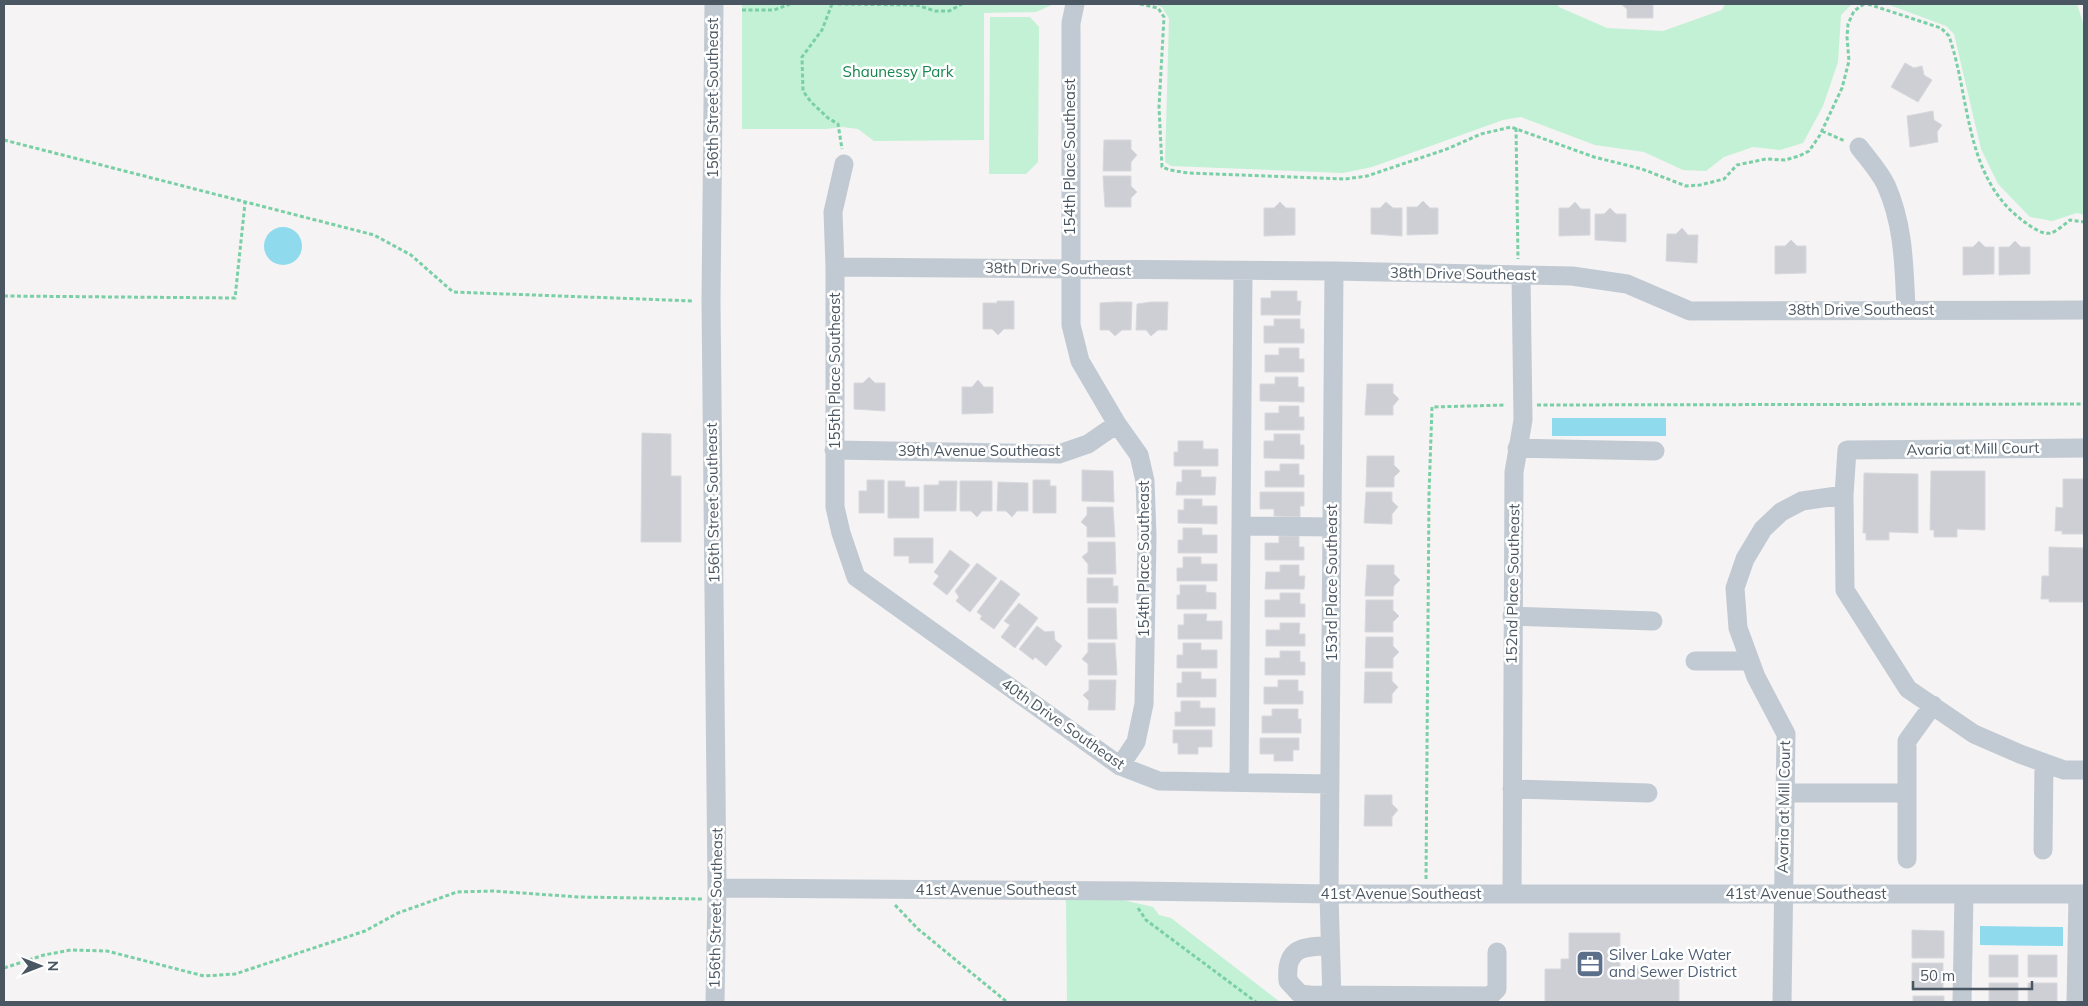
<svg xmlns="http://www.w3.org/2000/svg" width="2088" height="1006" font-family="Mulish,sans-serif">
  <rect width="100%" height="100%" fill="#f5f3f3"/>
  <path fill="#c3f1d5" d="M742,4H1054L1036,12L984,13V140L874,141L858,129L843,127L826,129H742Z
    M1152,4H1557L1559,7L1607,28L1663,31L1722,10L1725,4H1852L1841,15L1838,62L1823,106L1803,143L1780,150L1753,147L1724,157L1706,171L1683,170L1644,152L1595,145L1521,117L1503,120L1372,167L1343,173L1171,166L1165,162L1169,19L1162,7Z
    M1887,4H2077L2084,26V215L2077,213L2052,221L2030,217L1998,184L1981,149L1954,34L1946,26Z
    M990,17H1030L1039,27L1038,162L1026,174H989Z
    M1066,900H1123L1153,907L1159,915L1171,918L1280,1002H1067Z"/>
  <path fill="#90daee" d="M264 246a19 19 0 1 1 38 0a19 19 0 1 1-38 0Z
    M1552,418H1666V436H1552Z
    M1980,926L2063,927V946L1980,945Z"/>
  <path fill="#cdcfd5" stroke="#d7d9de" d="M1621,4H1653V18H1627V9Z
    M1905,63L1914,68L1922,66L1924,75L1932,80L1918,102L1891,87Z
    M1933,111L1934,120L1942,125L1937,132L1938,142L1910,147L1907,116Z
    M1104,140H1131V149L1137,155L1131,162V171H1103Z
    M1103,176H1131V186L1137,192L1131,198V207H1105Z
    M1423,201L1430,208H1438V234L1407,235V207H1417Z
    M1280,202L1286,208H1295V235L1264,236V208H1274Z
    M1386,202L1393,208H1402V236L1371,234V208H1380Z
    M1575,202L1581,209H1590V235L1559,236V208H1569Z
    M1610,208L1616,214H1626V242L1595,240V214H1604Z
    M1682,228L1688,235H1698L1697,263L1666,261L1667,234H1676Z
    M1791,240L1797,246H1806V273L1775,274V246H1785Z
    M1979,241L1985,247H1994V274L1963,275V247H1973Z
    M2015,241L2021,247H2030V274L1999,275V247H2009Z
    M1271,291H1297V301H1301L1300,315H1261V298H1271Z
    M997,301H1014V329H1004L998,335L992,329H983V303H997Z
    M1115,302H1132L1131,330H1122L1115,336L1109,330H1100V303Z
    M1151,302H1168L1167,330H1158L1151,336L1146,330H1136L1137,304Z
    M1274,319H1300V329H1304V343H1264V326H1274Z
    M1279,348H1299V359H1304V372H1265V355H1279Z
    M869,377L875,383H885V411L854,409V383H863Z
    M1275,377H1298V387H1304V402L1260,401V384H1275Z
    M978,380L984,387H993V413L962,414V387H972Z
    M1367,384H1393V393L1399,399L1393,406V415H1365Z
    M1279,406H1299V417H1304V430H1265V413H1279Z
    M642,433L671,434V476H681V542H641Z
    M1274,434H1300V445H1304V459L1264,458V441H1274Z
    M1178,441H1203V449H1218V466H1174V452H1178Z
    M1367,456H1394V465L1400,471L1394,477V487H1366Z
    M1280,464H1299V475H1304V487H1265V471H1280Z
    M1082,470L1113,471L1114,502L1082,501Z
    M1182,470H1201V477H1216L1215,495H1176L1177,482H1182Z
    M1931,471H1985V530L1957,529V537H1934V530H1930Z
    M1864,473L1918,474V533L1889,532V540H1866V533H1863Z
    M2063,479H2084V534H2062V531H2055L2056,507L2063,508Z
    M867,480H884V513H859V491H867Z
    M1033,480H1050V486H1056V513H1033Z
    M888,481H905V487H919V518H888Z
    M939,481H957L956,511H924V485H939Z
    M960,481H992V511H982L977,517L971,511H960Z
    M998,482L1028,483V511H1017L1012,517L1006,511H997Z
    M1260,492H1304V506H1300V517L1274,516V509H1260Z
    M1366,492H1392V501L1398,507L1392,514V524L1364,523Z
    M1184,499H1202V506H1217V524L1178,523V510H1184Z
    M1087,507H1113L1115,537H1087V527L1081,522L1087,515Z
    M1183,528H1202V535H1217V553H1178V540H1183Z
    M1279,536H1299V547H1304V560H1265V543H1279Z
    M894,538H933V563H909V556H894Z
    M1088,542H1115L1116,574H1088V564L1082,557L1088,552Z
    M2049,547L2084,548V602H2049V599H2041L2042,576H2049Z
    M950,550L970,565L947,595L933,584L939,576L934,572Z
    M1183,557H1201V564H1217V581H1177V568H1183Z
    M977,563L997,578L970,612L956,601L959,597L955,591Z
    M1280,565H1299V576H1305L1304,589H1265L1266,572H1280Z
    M1367,565H1394V574L1400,580L1394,586L1393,596H1365Z
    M1087,578H1113V586H1118V603H1087Z
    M1001,580L1020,594L994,629L980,619L982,616L977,612Z
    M1180,585H1206V592L1216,593V609H1177V595H1180Z
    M1280,593H1300V604H1305V617H1265V600H1280Z
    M1366,600H1393V610L1399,616L1393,622V632H1365Z
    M1019,603L1038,618L1015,648L1001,637L1010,625L1004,621Z
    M1088,608H1116L1117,639H1088Z
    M1184,614H1207L1206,621H1222V639H1178V625H1184Z
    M1280,623H1300L1299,634H1305V646H1266V630H1280Z
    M1037,626L1045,632L1054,631L1055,640L1062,646L1046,666L1035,657L1033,660L1019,649Z
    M1366,637H1393V646L1399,652L1393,658V668H1365Z
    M1088,643H1115L1117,675H1088V664L1082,659L1088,652Z
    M1183,643H1201V650H1217V668H1177V655H1183Z
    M1280,651H1300V662H1305V675H1265V658H1280Z
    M1182,672H1201V679H1216V697H1177V683H1182Z
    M1365,672H1392V681L1398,687L1392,694V703H1364Z
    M1089,680H1116L1115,710H1088L1089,701L1083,695L1089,690Z
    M1278,680H1298V691H1303V704H1264V687H1278Z
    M1181,701H1200V708H1215V726H1175V712H1181Z
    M1272,709H1298V719H1301V733H1262V716H1272Z
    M1173,730H1212V747H1198V754H1178V743H1173Z
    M1260,738H1299V750H1293V761H1274V754H1260Z
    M1365,795H1392V804L1398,810L1392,817V826H1364Z
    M1912,930L1944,931V958H1912Z
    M1569,933H1620V968H1679V1002H1545V969H1561V959H1569Z
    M1989,955H2018V977H1989Z
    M2028,955H2057V977H2028Z
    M1912,963H1943V990H1912Z
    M1989,983H2018V1002H1989Z
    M2028,983H2057V1002H2028Z
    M1913,996H1944V1002H1913Z"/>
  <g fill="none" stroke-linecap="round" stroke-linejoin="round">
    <path stroke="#7ad0a6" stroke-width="3" stroke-dasharray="4 2.5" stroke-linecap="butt" d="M832,4L822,30L802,57L803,91L811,102L828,118L838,124L842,149
      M838,4L917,5L935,11H949L962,4
      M1140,4L1158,8L1164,17L1159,107L1162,167L1170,170L1188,173L1345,179L1367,176L1447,149L1481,134L1511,127L1594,157L1642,169L1686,186L1700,185L1724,179L1737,165L1766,159L1785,160L1799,156L1809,151L1820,135L1842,88L1849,61L1847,37L1848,24L1854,11L1864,4
      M1868,4L1941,28L1949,36C1971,100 1964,180 2026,223C2033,228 2043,235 2051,233C2057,231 2065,224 2070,220L2084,222
      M742,10H774L790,4
      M1516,128L1518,259
      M1822,131L1845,141
      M4,140L374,235L411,255L453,292L694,301
      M4,296L235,298L245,203
      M1537,405L2084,404
      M1426,879L1429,494L1432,407L1506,405
      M895,905L918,929L1007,1002
      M1138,908L1146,920L1256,1002
      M4,968L44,955L71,950L107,951L204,976L235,974L365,931L398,913L457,892L493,891L579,897L702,899"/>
    <path stroke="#c1cad2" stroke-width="19" d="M714,4L711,301L717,888L715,1002
      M1075,4L1071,23V325L1080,361L1117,424L1139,455L1145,481L1147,536L1144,704L1136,742L1120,766
      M1859,147C1868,159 1880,172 1886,185C1904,225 1904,267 1906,309
      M844,164L833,212L835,267V507L841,533L856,577L1120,766L1159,781L1330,784
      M835,267L1334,271L1572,276L1627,284L1690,311L2084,310
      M1517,448L1655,451
      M2084,448L1847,450L1844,495L1845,590L1908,689L1974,734L2020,754L2064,770H2084
      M834,450L1059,454L1088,444L1117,424
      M1241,526L1332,527
      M1512,616L1653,621
      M1695,661H1750
      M1239,782L1243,271
      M1512,789L1648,793
      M1785,793H1907
      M2043,850L2044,763
      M1907,859V741L1933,705
      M717,888L1136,891L1329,894H2084
      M1512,894L1514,472L1523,420L1521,275
      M1330,946C1302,946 1285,948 1288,981L1300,994L1310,995L1490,996L1497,989V952
      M1332,1002L1329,894L1334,271
      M1782,1002L1786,734L1756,677L1738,628L1735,588L1745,559L1763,529L1781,512L1802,501L1844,495
      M1962,1002L1964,894
      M2076,1002L2078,894"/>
  </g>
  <defs>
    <symbol id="office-square" viewBox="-11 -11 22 22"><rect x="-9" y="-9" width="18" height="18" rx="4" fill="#5c6f8a" stroke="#fff"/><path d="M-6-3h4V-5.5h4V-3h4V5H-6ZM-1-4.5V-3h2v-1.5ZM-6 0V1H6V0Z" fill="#fff"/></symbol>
  </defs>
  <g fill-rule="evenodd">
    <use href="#office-square" x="1574" y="948" width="32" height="32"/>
  </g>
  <g text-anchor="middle" stroke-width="5" stroke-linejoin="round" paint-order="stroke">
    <g font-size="15" fill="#17864f" stroke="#fff">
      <text x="898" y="77">Shaunessy Park</text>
    </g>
    <g font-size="15" fill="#4a5661" stroke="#fff">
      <text transform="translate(713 98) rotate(-90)" y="5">156th Street Southeast</text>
      <text transform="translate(1070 157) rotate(-90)" y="5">154th Place Southeast</text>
      <text transform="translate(1058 269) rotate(1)" y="5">38th Drive Southeast</text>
      <text transform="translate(1463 274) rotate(1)" y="5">38th Drive Southeast</text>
      <text x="1861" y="315">38th Drive Southeast</text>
      <text transform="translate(835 371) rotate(-90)" y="5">155th Place Southeast</text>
      <text transform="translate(1973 449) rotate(-1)" y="5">Avaria at Mill Court</text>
      <text x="979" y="456">39th Avenue Southeast</text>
      <text transform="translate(713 503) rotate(-91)" y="5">156th Street Southeast</text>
      <text transform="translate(1144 559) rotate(-90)" y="5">154th Place Southeast</text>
      <text transform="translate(1332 583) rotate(-90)" y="5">153rd Place Southeast</text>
      <text transform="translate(1513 584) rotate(-89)" y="5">152nd Place Southeast</text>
      <text transform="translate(1063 724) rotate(35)" y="5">40th Drive Southeast</text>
      <text transform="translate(1784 807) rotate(-89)" y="5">Avaria at Mill Court</text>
      <text x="996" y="895">41st Avenue Southeast</text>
      <text x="1401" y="899">41st Avenue Southeast</text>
      <text x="1806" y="899">41st Avenue Southeast</text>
      <text transform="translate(716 908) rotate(-89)" y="5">156th Street Southeast</text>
    </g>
    <g font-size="15" fill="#4e5e75" stroke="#fff" text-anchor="start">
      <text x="1609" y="960">Silver Lake Water<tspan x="1609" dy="17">and Sewer District</tspan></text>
    </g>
  </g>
  <rect width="2088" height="1006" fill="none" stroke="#4a5661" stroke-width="10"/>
  <g transform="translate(40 966) rotate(90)" stroke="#ffffff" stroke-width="4" paint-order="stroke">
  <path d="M0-4L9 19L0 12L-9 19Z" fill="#4a5661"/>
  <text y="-8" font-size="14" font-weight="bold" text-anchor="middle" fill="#4a5661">N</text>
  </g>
  <path d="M1913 981v8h119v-8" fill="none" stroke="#4a5661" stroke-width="2.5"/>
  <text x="1920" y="981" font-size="15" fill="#4a5661" stroke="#ffffff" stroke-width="4" paint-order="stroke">50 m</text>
</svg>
